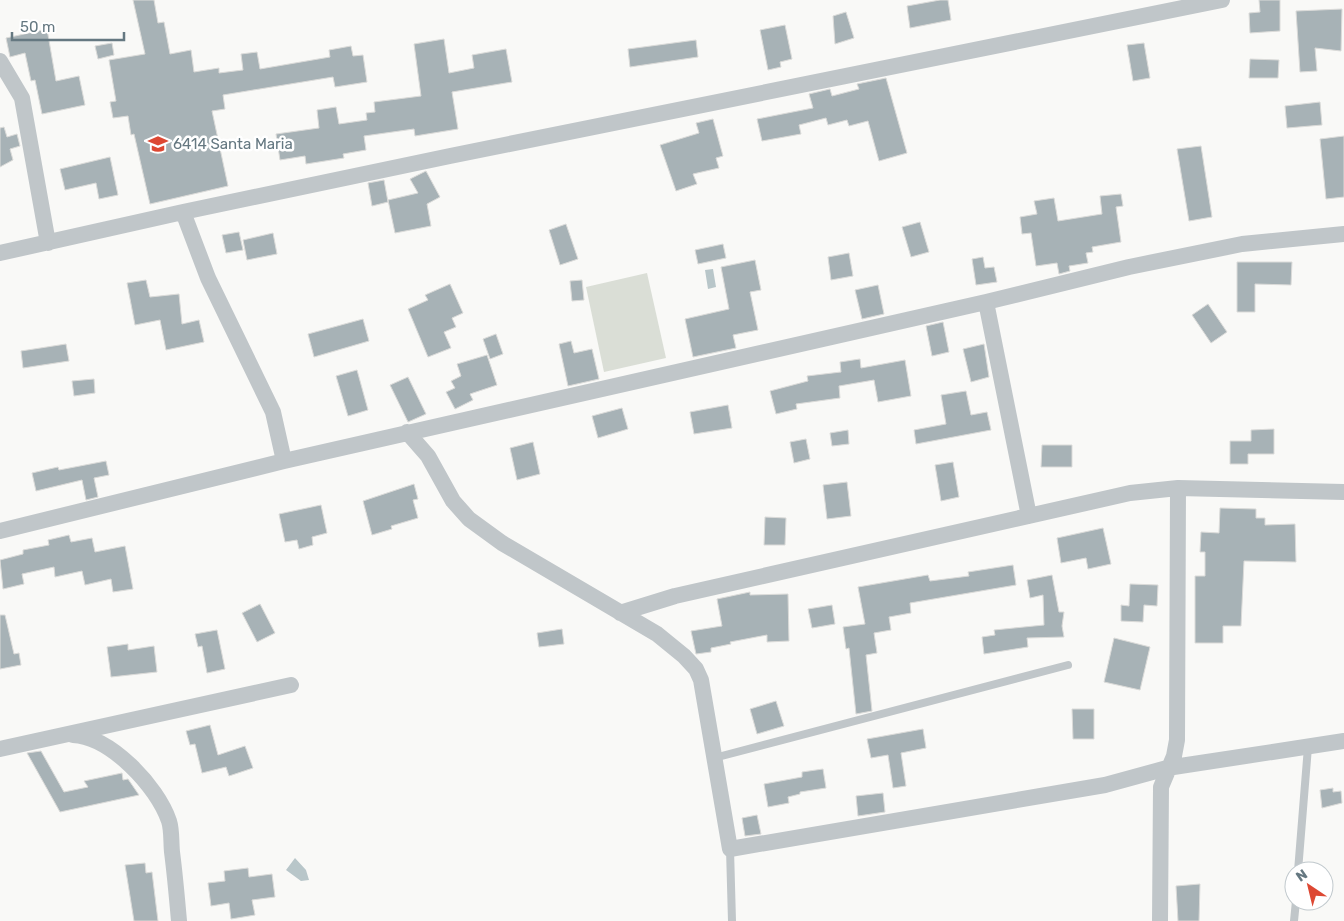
<svg xmlns="http://www.w3.org/2000/svg" width="1344" height="921" font-family="Rubik,sans-serif">
  <rect width="100%" height="100%" fill="#f9f9f7"/>
  <path fill="#daded6" d="M647,273L666,358L604,372L586,287Z"/>
  <path fill="#b8c6c9" d="M713,269L716,287L708,289L705,270Z
    M295,858L306,870L309,880L301,881L286,870Z"/>
  <path fill="#a7b2b6" stroke="#dbdbd9" d="M133,0H154L158,23L164,22L170,54L191,50L194,72L219,68V73L243,70L241,54L257,52L260,69L330,57L329,50L351,46L353,56L363,55L367,82L335,87L333,77L223,95L225,109L212,111L228,186L150,204L134,134L131,135L128,116L113,118L110,102L116,101L109,60L145,54Z
    M940,0H948L951,20L910,28L907,6Z
    M1259,0H1280V31L1250,33L1249,13L1260,12Z
    M1342,9L1341,51L1315,48L1317,71L1300,72L1296,11Z
    M846,12L854,38L835,44L833,16Z
    M785,25L792,59L780,62L781,67L768,70L760,30Z
    M47,29L56,81L79,76L85,105L42,114L35,80L31,81L25,53L10,57L6,38Z
    M444,39L449,73L474,68L472,55L506,49L512,82L452,92L458,129L415,136L414,129L364,136L366,150L343,154L344,158L306,164L305,156L280,160L276,134L319,128L317,110L336,107L339,124L367,120L366,113L375,112L374,102L421,96L414,44Z
    M696,40L698,57L630,67L628,49Z
    M112,43L114,55L98,59L95,46Z
    M1144,43L1150,78L1133,81L1127,45Z
    M1250,59L1279,60L1278,78H1249Z
    M886,78L907,153L879,161L868,121L849,126L847,120L828,125L826,118L799,125L801,134L762,141L757,119L813,108L809,94L830,89L832,96L859,89L857,84Z
    M1320,102L1322,125L1287,128L1285,106Z
    M713,119L723,156L716,158L719,168L693,174L697,184L676,191L660,145L699,133L696,123Z
    M4,127L7,137L17,134L20,146L10,149L13,160L0,167V128Z
    M1344,136V197L1326,199L1320,139Z
    M1201,146L1212,217L1189,221L1177,149Z
    M110,157L118,195L99,199L96,183L65,190L60,169Z
    M426,171L440,197L427,204L431,226L395,233L388,200L418,193L410,179Z
    M384,180L388,202L372,206L368,183Z
    M1121,194L1123,206L1116,207L1121,242L1092,247L1093,252L1086,253L1088,263L1069,266L1070,271L1059,274L1057,263L1036,266L1031,233L1022,234L1020,217L1037,214L1034,201L1054,198L1058,221L1102,214L1100,196Z
    M920,222L929,252L911,257L902,227Z
    M566,224L578,259L560,265L549,230Z
    M239,232L243,250L226,253L222,235Z
    M273,233L277,254L247,260L243,240Z
    M723,244L726,258L698,264L695,250Z
    M849,253L853,276L831,280L828,257Z
    M983,257L985,268L994,267L997,282L976,285L972,259Z
    M755,260L761,290L750,292L758,330L733,335L736,348L693,357L685,319L729,309L721,267Z
    M1237,262H1292L1291,285L1255,284V312H1237Z
    M146,280L150,297L179,294L182,324L199,320L204,342L166,350L160,320L135,325L127,283Z
    M582,280L584,300L572,301L570,281Z
    M450,284L463,313L452,318L456,327L444,332L451,348L428,357L408,309L428,300L425,295Z
    M878,285L884,314L862,319L855,290Z
    M1208,304L1227,332L1211,343L1192,315Z
    M363,319L369,341L314,357L308,334Z
    M943,322L949,352L932,356L926,326Z
    M496,334L503,354L490,359L483,339Z
    M571,341L574,353L592,349L599,379L568,386L559,344Z
    M66,344L69,361L23,368L21,351Z
    M984,344L989,377L971,382L963,349Z
    M487,355L497,385L470,394L473,400L455,409L446,392L455,388L451,381L461,376L457,364Z
    M860,359L861,368L905,360L911,396L878,402L874,380L839,386L840,398L796,404L797,409L776,414L770,391L808,381L807,376L841,372L840,362Z
    M357,370L368,410L348,416L336,376Z
    M408,377L426,414L408,422L390,385Z
    M94,379L95,393L74,396L72,381Z
    M966,391L971,415L987,412L991,430L916,444L914,430L946,424L941,395Z
    M728,405L732,428L694,434L690,412Z
    M622,408L628,429L598,438L592,416Z
    M1274,429V454H1248V464H1230V441H1251V430Z
    M848,430L849,444L832,446L830,433Z
    M806,439L810,459L794,463L790,442Z
    M533,442L540,474L517,480L510,448Z
    M1042,445H1072V467H1041Z
    M106,461L109,475L94,478L98,497L86,500L82,480L36,491L32,473L58,467L59,470Z
    M953,462L959,497L941,501L935,465Z
    M847,482L851,516L827,519L823,485Z
    M414,484L418,499L413,500L418,518L391,526L392,529L372,535L363,501Z
    M321,505L327,533L312,537L313,545L299,549L297,540L285,542L279,514Z
    M1220,508L1256,509V518H1265V525L1295,524L1296,562L1244,561L1241,626H1223V643H1195V576H1205V552H1200L1201,532L1219,533Z
    M765,517L786,518L785,545H764Z
    M1103,528L1111,564L1088,569L1086,558L1061,563L1057,538Z
    M69,535L71,542L92,538L95,552L125,546L133,589L113,592L111,579L85,585L82,571L55,577L54,567L22,574L24,584L3,589L0,560L23,554V550L49,545L48,540Z
    M1013,565L1016,585L910,603L911,613L889,617L891,630L874,633L877,653L866,655L872,711L856,714L849,648L846,649L843,627L865,624L858,587L928,575L930,581L969,576L968,572Z
    M1052,575L1059,612H1064L1062,626L1064,637L1027,638L1028,647L984,654L982,637L995,635L994,630L1044,625L1043,595L1030,598L1027,580Z
    M1130,584L1158,585L1157,606L1144,605L1143,622L1121,621V605L1129,606Z
    M750,592V595L788,594L789,641L767,642V635L730,642L731,644L711,648V652L696,654L691,631L722,626L717,599Z
    M260,604L275,633L257,642L242,613Z
    M832,605L835,624L812,628L808,609Z
    M0,615H5L14,654L19,653L21,665L0,669Z
    M562,629L564,644L539,647L537,633Z
    M217,630L225,669L207,673L202,646L198,647L195,634Z
    M1114,638L1150,647L1140,690L1104,682Z
    M128,644V650L154,646L157,672L111,677L107,647Z
    M776,701L784,726L757,734L750,709Z
    M1072,709H1094V739H1073Z
    M210,725L218,755L245,746L253,768L229,776L226,767L202,773L195,744L190,745L186,731Z
    M923,729L926,748L901,753L906,786L893,788L888,755L871,758L867,739Z
    M41,751L64,792L88,787L84,781L122,773L123,780L128,779L139,795L60,812L27,753Z
    M823,769L826,788L800,792V794L788,797L789,803L768,807L764,784L802,777V772Z
    M1333,788V792L1341,791L1342,803L1322,808L1320,790Z
    M883,793L885,812L858,816L856,796Z
    M757,815L761,834L745,836L742,818Z
    M145,863L146,873L152,872L158,921H134L125,865Z
    M248,868L249,877L272,874L275,897L252,900L255,915L231,919L229,903L211,906L208,883L225,881L224,871Z
    M1200,884L1199,921H1178L1176,886Z"/>
  <g fill="none" stroke-linecap="round" stroke-linejoin="round">
    <path stroke="#c0c6c9" stroke-width="8" d="M714,758L1068,665
      M730,849L732,921
      M1298,871L1308,747
      M1294,921L1296,901"/>
    <path stroke="#c0c6c9" stroke-width="16" d="M0,61L22,98L48,243
      M183,212L208,278L273,412L284,461
      M0,253L183,212L450,156L1222,0
      M986,302L1029,516
      M407,432L428,456L453,501L469,519L502,543L657,634L684,656L696,669L701,680L730,849L1105,785L1167,768L1344,741
      M0,531L284,461L986,302L1129,267L1242,244L1344,234
      M620,613L675,596L1130,493L1178,488L1344,492
      M73,735C111,737 157,786 169,821C172,830 171,842 172,852C175,875 177,898 179,921
      M0,749L291,685
      M1160,921L1161,787L1174,756L1177,740L1178,488"/>
  </g>
  <defs>
    <symbol id="school-bare" viewBox="-9 -9 18 18"><path d="M0-5L7-2L0 1L-7-2ZM-4 1L0 2.5L4 1V4Q0 6-4 4Z" fill="#dd4833" stroke="#fff" stroke-width="2.5" paint-order="stroke"/></symbol>
  </defs>
  <g fill-rule="evenodd">
    <use href="#school-bare" x="144" y="130" width="28" height="28"/>
  </g>
  <g text-anchor="middle" stroke-width="5" stroke-linejoin="round" paint-order="stroke">
    <g font-size="15" fill="#657881" stroke="#fff" text-anchor="start">
      <text x="173" y="149">6414 Santa Maria</text>
    </g>
  </g>
  <g transform="translate(1309 886) rotate(325)"><circle r="24" fill="#ffffff" stroke="#c1c9cd"/>
  <path d="M0-4L9 19L0 12L-9 19Z" fill="#dd4833"/>
  <text y="-8" font-size="14" font-weight="bold" text-anchor="middle" fill="#657881">N</text>
  </g>
  <path d="M12 32v8h112v-8" fill="none" stroke="#657881" stroke-width="2.5"/>
  <text x="20" y="32" font-size="15" fill="#657881" stroke="#ffffff" stroke-width="4" paint-order="stroke">50 m</text>
</svg>
